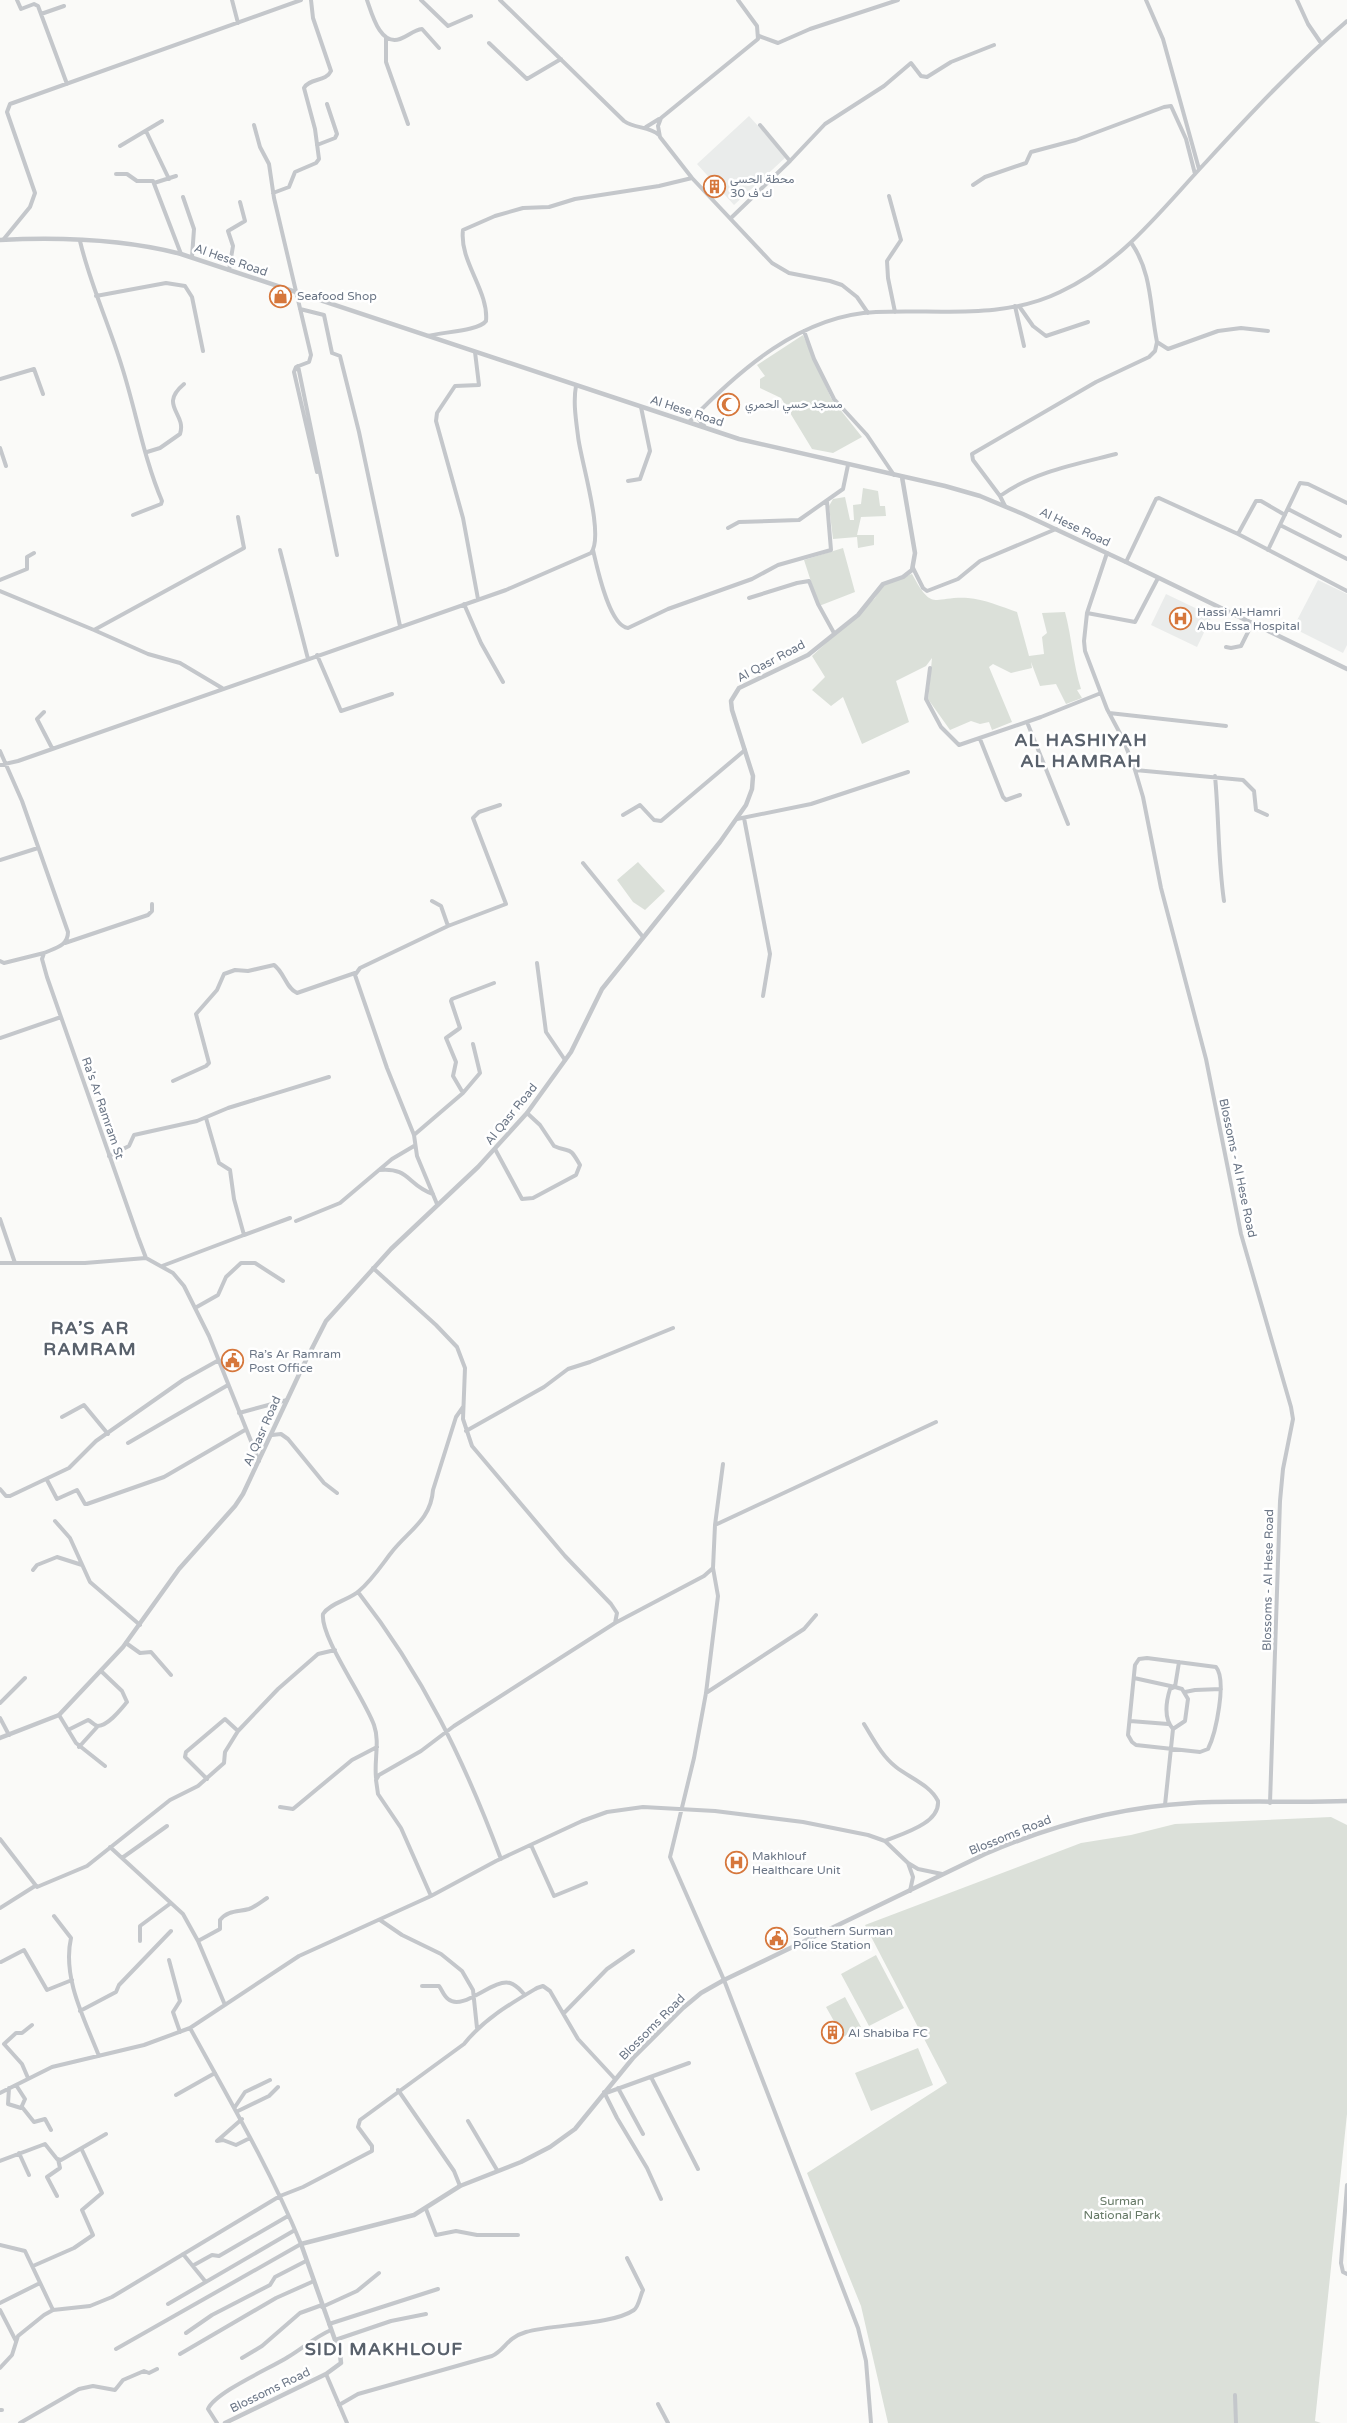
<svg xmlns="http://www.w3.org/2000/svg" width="1347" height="2423" font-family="'Varela Round',Vazirmatn,sans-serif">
  <rect width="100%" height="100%" fill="#fafaf8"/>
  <path fill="#eaeceb" d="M749,116L786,157L734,205L697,164Z
    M1318,580L1347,594V645L1343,653L1293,628Z
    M1166,594L1212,616L1197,647L1151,625Z"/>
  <path fill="#dbe0d9" d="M803,335L831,398L862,437L833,453L812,449L781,398L760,388V379L765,376L757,365Z
    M863,488L878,491L880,506H885L886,516L861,517L857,535H874V545L858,548L857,537L833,539L829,506L833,499L845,497L850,520H854L853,505L861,504Z
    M843,548L855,592L819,606L804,560Z
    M912,574C933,613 933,596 968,598C984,599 1002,607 1017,612L1029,656L1044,654L1042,637L1047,633L1042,613L1065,612C1072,638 1073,664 1081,689L1077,690L1082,698L1066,704L1056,684L1040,686L1031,662L1032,668L1011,673L993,664L989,667L1012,722L992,730L989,722L980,724L971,721L950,730L928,699L932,658L926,666L896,681L909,722L862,744L843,697L831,706L812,690L825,677L812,656L875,598L883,585Z
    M638,862L665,891L645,910L633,902L617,880Z
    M1331,1817L1347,1825V2114L1315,2421L1321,2423H888L861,2306L807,2173L947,2083L865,1925L1081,1843L1131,1835L1175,1824Z
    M876,1955L904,2008L869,2026L841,1974Z
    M845,1997L861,2027L843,2037L826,2007Z
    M918,2048L933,2085L871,2111L855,2073Z"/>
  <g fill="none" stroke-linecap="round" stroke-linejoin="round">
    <path stroke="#c4c7cb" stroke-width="4" d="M17,0L21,9L34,4L38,6L67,84
      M232,0L238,23
      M367,0C372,14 380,46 400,39C408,36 414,30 422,29L439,48
      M421,0L448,26L471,16
      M500,0L624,121C635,129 649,126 659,135
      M738,0L757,26L758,39L661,118L658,126L660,137L692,178L772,263L789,273L830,281L842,285L857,297L868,313
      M1146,0L1163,39L1199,169
      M1297,0L1308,24L1321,43
      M41,14L64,6
      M759,36L778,43L810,29L898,0
      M386,37V62L408,124
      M489,43L527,79L561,59
      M254,125L260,147L269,164L274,198L311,355L309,362L296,367L294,372L317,472
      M646,127L659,119
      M146,131L169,179
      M317,145L335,138L337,134L327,104
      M120,146L162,121
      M790,161L825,124L884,86L911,63L921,76L927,77L951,62L994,45
      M116,174H127L137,181H153L181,254
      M154,183L176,176
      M973,185L985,177L1026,163L1031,152L1076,140L1164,107L1171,106L1186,139L1195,174
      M273,193L289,187L295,172L316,163L319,159L315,129L304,88C309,78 326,82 331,71L313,18L311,0
      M889,196L901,240L887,261L888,278L895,312
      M183,197L194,229L192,257
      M731,218L790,161L760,125
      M3,240L30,207L35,193L7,112L10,104L301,0
      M80,241C90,284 109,324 122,367C136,411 144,459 162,501L161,504L133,515
      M229,270L233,246L228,231L245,221L240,202
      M96,296L166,283L185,286L192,297L203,351
      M1015,306L1024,346
      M1019,306L1033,326L1046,336L1088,322
      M300,309L324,315L332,353L340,356L359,432L400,626
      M804,331L814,359L834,399L867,435L894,475
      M428,336C441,332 479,331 486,321C489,291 459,261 463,230L495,216L523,208L549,207L575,199L659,186L692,178
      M1157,342L1168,349L1218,331L1241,328L1268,331
      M475,352L479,385L455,386L437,413L436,421L463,518L478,599
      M298,366L337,555
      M0,379L34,369L43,394
      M689,422C739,370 801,315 876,312C938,309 1003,320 1060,292C1122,263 1161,210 1207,161C1252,112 1297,64 1347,21
      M0,448L6,466
      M147,452L160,448L180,434C187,413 158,406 184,384
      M628,481L640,479L650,451L641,407
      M1000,496C1033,472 1077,464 1116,454
      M1005,506L1000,496L973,460L972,454L1096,382L1149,357L1155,351L1157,342C1150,308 1152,273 1132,244
      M1288,509L1340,536
      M1280,525L1347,559
      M728,528L739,522L799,520L843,489L848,465
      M1238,534L1256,501H1261L1285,515
      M280,550L308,659
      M593,550C597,567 609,626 628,628L668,609L752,579L778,565L831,550L827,502
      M1268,550L1300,483L1308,484L1347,503
      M1107,553L1087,613L1084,641L1085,651L1107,709L1123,739L1135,770L1143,797L1161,888L1206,1059L1241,1234L1291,1407L1293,1419L1283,1469L1280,1501L1270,1803
      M1126,562L1156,499L1159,498L1238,534L1347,591
      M913,568L923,588L927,591L958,579L980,561L1056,529
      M0,580L27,569V557L34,553
      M0,591L94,630L244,548L238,517
      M749,598L797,583L809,581L818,604L834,633
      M464,604L481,643L503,682
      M1087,613L1135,622L1158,578
      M94,630L148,654L180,663L222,688
      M1226,647L1231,648L1241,646L1252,624
      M317,655L341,711L392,694
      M930,668L926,699L941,727L959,745L1041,717L1101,693
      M44,712L37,719L52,748
      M1109,713L1226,726
      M1027,722L1068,824
      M980,739L1003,797L1006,800L1020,795
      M0,751L22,801L68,932C68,946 55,948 44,953L42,959L47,977L138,1237L146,1258L173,1273L184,1286L209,1336L259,1461
      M0,765L18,761L506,590L591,553C605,536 580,458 578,436C576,420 573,402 576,386
      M1135,770L1243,780L1254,791L1256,810L1267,815
      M1215,776C1219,818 1218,860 1224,901
      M623,815L640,805L654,820L661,821L745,750
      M744,818L770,954L763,996
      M737,819L811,804L908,772
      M0,860L38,848
      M583,863L643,937
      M432,901L441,906L448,926L360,968L355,975L387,1068L414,1135L417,1156L437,1204
      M448,926L506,904L473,818L479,812L500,805
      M65,943L148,915L152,911V904
      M0,961L4,963L44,953
      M537,963L546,1032L565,1060
      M0,1038L61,1017
      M173,1081L206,1066L209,1063L196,1014L217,990L224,974L235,970L248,971L274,965C284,972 286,988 297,993L355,973
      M463,1093L480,1073L473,1044
      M414,1135L463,1093L453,1076L456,1062L446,1038L460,1028L451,1001L452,999L494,983
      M495,1149L522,1199L533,1198L576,1175L580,1165C568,1144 571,1154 554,1146L540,1125L527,1113
      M109,1156L129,1146L134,1135L197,1121L228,1108L329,1077
      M379,1170C410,1167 407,1185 433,1194
      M0,1219L15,1263
      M296,1221L340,1203L392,1159L414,1146
      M244,1235L290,1218
      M0,1263H85L146,1258
      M162,1266L244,1235L234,1199L230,1170L219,1163L206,1118
      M373,1268L436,1325L457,1347L465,1368L463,1419L472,1446L565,1556L611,1604L617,1613L615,1623
      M195,1308L218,1295L226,1277L241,1263H255L283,1281
      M239,1413L287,1400
      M62,1417L84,1405L108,1434
      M466,1431L544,1387L568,1369L590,1362L673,1328
      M272,1435L281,1434L288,1439L324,1483L337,1493
      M128,1443L228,1385
      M47,1480L57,1499L77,1490L85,1504H87L164,1477L245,1430
      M0,1489L6,1496H10L69,1468L96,1441L183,1380L219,1360
      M55,1521L70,1538L90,1582L140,1625
      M715,1525L723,1464
      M713,1568L718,1596L706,1693L694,1758L670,1857L724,1980L858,2328L866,2361L871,2423
      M33,1570L37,1565L57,1557L82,1565
      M358,1592C423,1675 464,1760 501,1859
      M126,1643L140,1653L151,1652L171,1675
      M1147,1658L1216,1667C1227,1680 1216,1733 1208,1749L1200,1752L1136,1745L1132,1742L1128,1735L1135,1665L1139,1659Z
      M1134,1678L1175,1687L1179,1662
      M1185,1692L1195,1690L1221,1689
      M706,1693L804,1629L816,1615
      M0,1703L25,1678
      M59,1715L76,1743L105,1766
      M0,1718L9,1735
      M1130,1721L1168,1724
      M864,1724C874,1740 882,1756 896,1767C910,1778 930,1785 938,1801C940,1824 901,1834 885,1841
      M68,1730L88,1720C91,1721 95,1726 98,1726C109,1725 121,1709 127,1702L122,1691L101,1671
      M79,1747L98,1726
      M376,1778C374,1760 380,1742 374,1725C364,1697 320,1637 323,1614C330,1603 349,1600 359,1591C372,1580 381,1566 391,1553C408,1531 431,1520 433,1490L456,1417L463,1407
      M207,1779L185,1757L186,1752L225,1719L238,1731
      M1165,1805L1173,1729C1164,1719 1166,1702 1170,1689L1175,1687L1182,1689L1188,1699L1185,1721L1173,1729
      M280,1807L293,1809L352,1760L377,1747
      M0,1839L37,1887L87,1866L170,1800L198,1786L224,1763L225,1752L238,1731L278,1689L318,1654L335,1650
      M531,1845L554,1896L586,1883
      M110,1847L183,1914L198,1941L225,2005
      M122,1858L167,1826
      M908,1863L913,1877L910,1891
      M431,1896L401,1828L378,1794L376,1780L379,1775L421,1751L454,1726L615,1623L704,1576L713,1568L715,1525L936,1422
      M0,1908L35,1886
      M54,1916L71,1938C62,1978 85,2020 99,2056
      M380,1920L402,1935L441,1954L462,1971L473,1990L477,2028
      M140,1941V1926L171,1903
      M198,1941L220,1929V1920C228,1910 238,1912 249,1909C255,1907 261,1902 267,1898
      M169,1960L180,2001L173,2012L180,2032
      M1,1962L24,1950L47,1990L72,1980
      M422,1986H439C442,1990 444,1996 448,1999C463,2012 493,1978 510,1983C517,1985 520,1990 525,1995
      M80,2011L116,1992L119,1985L171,1931
      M564,2013L607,1969L633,1951
      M651,2077L698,2169
      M28,2078L22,2064L4,2044L16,2033H22L32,2025
      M9,2088L8,2104L21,2108L25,2099L16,2085
      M618,2088L643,2134
      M398,2090L454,2171L460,2186
      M604,2092L617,2118L647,2168L661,2199
      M0,2093L52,2067L144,2045L190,2028L299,1956L431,1896L496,1861L582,1821L607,1812L643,1807L715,1811L803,1822L868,1835L885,1841L908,1863L918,1869L942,1874
      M606,2093L689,2063
      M176,2095L215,2073
      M22,2107L34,2122L45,2119L51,2130
      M235,2107L245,2092L270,2080
      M238,2111L269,2096L278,2087
      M242,2119L217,2141L223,2140L236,2145L250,2138
      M468,2121L497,2170
      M19,2153L29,2175
      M0,2161L45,2144L57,2159L61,2160L106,2134
      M1347,2185L1341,2263L1343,2272L1347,2274
      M57,2196L47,2177L60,2168L58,2159
      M426,2209L436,2235L456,2231L477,2235H518
      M0,2245L25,2251L53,2310
      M183,2254L205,2281
      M194,2265L212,2255L219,2256L288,2216
      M33,2266L74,2248L93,2235L82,2210L102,2193L82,2150
      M0,2303L40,2283
      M168,2304L295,2230
      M322,2307L357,2291L379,2273
      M0,2310L16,2341
      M329,2324L438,2289
      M186,2333L212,2315L270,2285L275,2277L306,2261
      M335,2340L391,2321L426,2314
      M116,2349L301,2244C270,2169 229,2099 190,2028
      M180,2354L276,2298L314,2281
      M242,2358L262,2346L300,2313L322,2305
      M0,2368L12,2355L18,2336L44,2315L53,2310L90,2306L112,2297L280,2196L303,2187L372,2151V2146L358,2127L360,2120L464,2044C484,2019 510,2004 537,1988L543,1986L550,1991L578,2039L615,2079
      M326,2374L347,2423
      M1235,2395L1236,2423
      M658,2404L668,2423
      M339,2405L358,2394L492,2356C506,2349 506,2338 526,2332C554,2324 612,2325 634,2310C639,2306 640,2296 643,2290L627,2258
      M0,2410H2
      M20,2423L79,2389L93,2386L115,2390L123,2380L144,2371L149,2373L157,2369
      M217,2423L208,2409C215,2392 271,2368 288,2357C303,2348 315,2337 331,2330"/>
    <path stroke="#c4c7cb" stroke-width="4.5" d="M0,240C60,237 123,239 181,254L739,439L945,486L980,496L1023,514L1126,562L1347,669
      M699,412V419L704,426
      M0,1738L59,1715L123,1647L179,1569L235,1506L243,1494L303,1366L326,1321L391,1249L478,1167L527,1113L571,1052L602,989L720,842L746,805L752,789L753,776L732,710L731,701L739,688L808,655L858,615L883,584L903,577L912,570L915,553L902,477
      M225,2423L326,2374L341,2363L340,2354L301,2244L414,2215L460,2186L521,2162L550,2147L575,2129L633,2058L683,2008L701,1993L724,1980L985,1854C1050,1826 1120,1807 1191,1803C1243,1800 1295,1803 1347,1801"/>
  </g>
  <defs>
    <symbol id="building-ring" viewBox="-11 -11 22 22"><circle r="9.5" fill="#fff" stroke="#d6773c" stroke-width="1.5"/><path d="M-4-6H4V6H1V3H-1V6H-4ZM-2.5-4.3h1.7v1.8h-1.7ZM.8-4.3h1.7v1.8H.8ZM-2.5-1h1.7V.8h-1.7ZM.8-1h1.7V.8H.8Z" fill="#d6773c"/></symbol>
    <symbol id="shop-ring" viewBox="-11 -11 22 22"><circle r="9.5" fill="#fff" stroke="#d6773c" stroke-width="1.5"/><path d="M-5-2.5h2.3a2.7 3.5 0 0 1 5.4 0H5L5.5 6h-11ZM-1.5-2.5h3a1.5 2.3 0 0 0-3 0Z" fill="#d6773c"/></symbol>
    <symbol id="mosque-ring" viewBox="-11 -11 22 22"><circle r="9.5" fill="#fff" stroke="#d6773c" stroke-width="1.5"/><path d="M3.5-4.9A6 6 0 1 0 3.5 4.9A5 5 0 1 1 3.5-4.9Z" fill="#d6773c"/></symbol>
    <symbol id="hospital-ring" viewBox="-11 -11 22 22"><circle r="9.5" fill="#fff" stroke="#d6773c" stroke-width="1.5"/><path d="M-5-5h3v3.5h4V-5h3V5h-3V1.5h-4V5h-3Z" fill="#d6773c"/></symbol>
    <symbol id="civic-ring" viewBox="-11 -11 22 22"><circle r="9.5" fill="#fff" stroke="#d6773c" stroke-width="1.5"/><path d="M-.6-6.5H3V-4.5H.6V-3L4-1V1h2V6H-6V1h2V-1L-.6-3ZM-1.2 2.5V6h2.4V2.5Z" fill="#d6773c"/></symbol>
  </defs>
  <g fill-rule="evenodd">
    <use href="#building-ring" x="702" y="174" width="25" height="25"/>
    <use href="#shop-ring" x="268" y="284" width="25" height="25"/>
    <use href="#mosque-ring" x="716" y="392" width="25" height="25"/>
    <use href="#hospital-ring" x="1168" y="606" width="25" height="25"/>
    <use href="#civic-ring" x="220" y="1348" width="25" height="25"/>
    <use href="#hospital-ring" x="724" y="1850" width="25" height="25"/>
    <use href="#civic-ring" x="764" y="1926" width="25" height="25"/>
    <use href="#building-ring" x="820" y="2020" width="25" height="25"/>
  </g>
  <g text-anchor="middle" stroke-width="5" stroke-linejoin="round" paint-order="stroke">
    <g font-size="12" fill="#6b7686" stroke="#fff" text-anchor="start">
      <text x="730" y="183">محطة الحسي<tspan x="730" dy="14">30 ك ف</tspan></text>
      <text x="297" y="300">Seafood Shop</text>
      <text x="745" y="408">مسجد حسي الحمري</text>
      <text x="1197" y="616">Hassi Al-Hamri<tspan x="1197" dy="14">Abu Essa Hospital</tspan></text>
      <text x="249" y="1358">Ra’s Ar Ramram<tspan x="249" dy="14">Post Office</tspan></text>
      <text x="752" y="1860">Makhlouf<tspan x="752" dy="14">Healthcare Unit</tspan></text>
      <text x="793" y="1935">Southern Surman<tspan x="793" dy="14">Police Station</tspan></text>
      <text x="848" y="2037">Al Shabiba FC</text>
    </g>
    <g font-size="12" fill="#6b7686" stroke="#fff">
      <text transform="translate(231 260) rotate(19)" y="4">Al Hese Road</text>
      <text transform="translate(687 411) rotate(18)" y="4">Al Hese Road</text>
      <text transform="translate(1075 527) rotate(25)" y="4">Al Hese Road</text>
      <text transform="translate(771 661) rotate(-28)" y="4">Al Qasr Road</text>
      <text transform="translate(103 1108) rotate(71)" y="4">Ra’s Ar Ramram St</text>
      <text transform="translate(511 1114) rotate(-51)" y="4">Al Qasr Road</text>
      <text transform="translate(1238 1168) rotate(78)" y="4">Blossoms - Al Hese Road</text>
      <text transform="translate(262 1431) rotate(-66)" y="4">Al Qasr Road</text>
      <text transform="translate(1268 1580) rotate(-89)" y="4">Blossoms - Al Hese Road</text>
      <text transform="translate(1010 1835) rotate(-22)" y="4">Blossoms Road</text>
      <text transform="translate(652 2027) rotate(-45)" y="4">Blossoms Road</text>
      <text transform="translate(270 2390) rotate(-26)" y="4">Blossoms Road</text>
    </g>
    <g font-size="12" fill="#667966" stroke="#fff">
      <text x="1122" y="2205">Surman<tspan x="1122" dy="14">National Park</tspan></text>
    </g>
    <g font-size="18" font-weight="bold" letter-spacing="1" fill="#59616c" stroke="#fff">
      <text x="1081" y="746">AL HASHIYAH<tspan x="1081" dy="21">AL HAMRAH</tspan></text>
      <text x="90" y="1334">RA’S AR<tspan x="90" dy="21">RAMRAM</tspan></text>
      <text x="384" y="2355">SIDI MAKHLOUF</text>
    </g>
  </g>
</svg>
